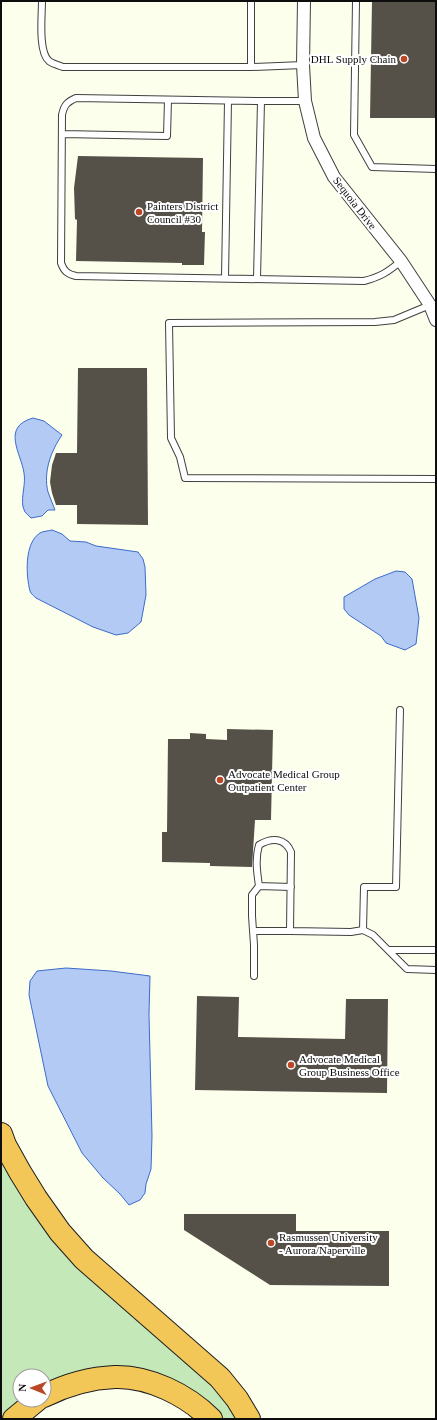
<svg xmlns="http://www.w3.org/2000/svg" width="437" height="1420" font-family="Georgia,serif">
  <rect width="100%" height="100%" fill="#fdffed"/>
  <path fill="#c4e8b8" d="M1,1155L210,1382L223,1398L237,1419H224L197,1394L174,1379L143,1373L44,1387V1376H20V1400L16,1406L1,1419Z"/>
  <path fill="#b3caf5" stroke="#3b6bcb" d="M33,418L44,421L62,435C51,451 43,472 48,492C50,498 53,504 55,510H48L42,516L31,518L25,512L23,507C21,496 26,484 24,473C21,453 1,427 33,418Z
    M52,530L62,534L70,541L86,542L96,546L138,552L143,559L145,567L146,595L141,622L128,633L116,635L93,627L36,598C34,596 31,594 30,591C26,576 24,543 40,533C43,531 49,531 52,530Z
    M396,571L405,572L412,579L419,618L416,644L405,650L386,643L381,636L349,615L344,609V597L375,579Z
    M66,968L111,971L150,976L149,1014L152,1136L151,1169L146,1184L145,1193L140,1200L129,1205L120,1194L103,1178L82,1153L48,1086L29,995L30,981L37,971Z"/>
  <path fill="#555149" d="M372,1H436V118H370Z
    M78,156L203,158L202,232H205L204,265H182V263L76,261L77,220L75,219L74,188Z
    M78,368H147L148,525L77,524V505H56L52,493L50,482L52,465L56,453H77Z
    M227,729L273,730L271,820H255L252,867L210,866V863L162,862V832H167L168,739H190V733L206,734V739L227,740Z
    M197,996L239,997L238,1037L345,1039L346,999H388L387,1093L195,1090Z
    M184,1214H296V1231H389V1286L270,1285L184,1230Z"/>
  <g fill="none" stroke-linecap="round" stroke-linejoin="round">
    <defs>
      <path id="lane" d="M42,1C42,15 38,52 49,61C53,64 58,65 63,67H251L303,65
        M356,1L354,135L372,167L436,169
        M251,67V1
        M305,101H261L76,98C67,102 64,105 62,115L61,263C64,271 67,274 76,276L364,281C380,277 388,272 401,261
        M62,134L167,136L168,100
        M225,278L228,101
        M257,279L261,101
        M430,305L394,320L375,322L169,323L171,438L180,457L185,478L436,479
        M400,710L396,887H364L363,930L373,935L407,969L436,970
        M259,886L291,887
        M253,931H290
        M389,950H436
        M254,976V945L252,916V895L259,886C257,872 255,859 259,845C272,837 285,838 291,852L290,931L351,932L363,930"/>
      <path id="street" d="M304,1L303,65L305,101L314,138L334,177L401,261L430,305L436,320"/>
      <path id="highway" d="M1,1134L5,1145L20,1172L36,1198L60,1232L84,1259L220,1378L237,1399L249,1419
        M44,1396C66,1385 90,1378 115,1377C149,1376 187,1395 211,1419
        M14,1419L37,1400"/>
    </defs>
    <use href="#lane" stroke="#404040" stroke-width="8"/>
    <use href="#street" stroke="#404040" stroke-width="14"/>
    <use href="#highway" stroke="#1e1e1e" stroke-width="24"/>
    <use href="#lane" stroke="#fff" stroke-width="6"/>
    <use href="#street" stroke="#fff" stroke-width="12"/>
    <use href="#highway" stroke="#f2c758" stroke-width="22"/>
  </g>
  <g fill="#ba4827" stroke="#fff" stroke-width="1.5">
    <circle cx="404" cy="59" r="4"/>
    <circle cx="139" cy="212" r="4"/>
    <circle cx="220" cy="780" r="4"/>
    <circle cx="291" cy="1065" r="4"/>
    <circle cx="271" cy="1243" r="4"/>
  </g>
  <g text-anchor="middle" stroke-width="4" stroke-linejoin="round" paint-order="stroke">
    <g font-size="11" fill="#0d0d0d" stroke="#fff" text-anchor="start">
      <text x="396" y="63" text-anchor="end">DHL Supply Chain</text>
      <text x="147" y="210">Painters District<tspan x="147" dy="13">Council #30</tspan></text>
      <text x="228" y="778">Advocate Medical Group<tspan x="228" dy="13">Outpatient Center</tspan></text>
      <text x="299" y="1063">Advocate Medical<tspan x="299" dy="13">Group Business Office</tspan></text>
      <text x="279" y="1241">Rasmussen University<tspan x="279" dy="13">- Aurora/Naperville</tspan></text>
    </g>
    <g font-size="11" fill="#0d0d0d" stroke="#fff">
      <text transform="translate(355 203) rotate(52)" y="4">Sequoia Drive</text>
    </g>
  </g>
  <rect width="437" height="1420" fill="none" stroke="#0d0d0d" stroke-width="4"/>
  <g transform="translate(32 1388) rotate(271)"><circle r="19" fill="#ffffff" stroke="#9e9e9e"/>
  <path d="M0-3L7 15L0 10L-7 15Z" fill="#ba4827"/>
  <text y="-6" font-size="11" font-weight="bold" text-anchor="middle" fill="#0d0d0d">N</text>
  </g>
</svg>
